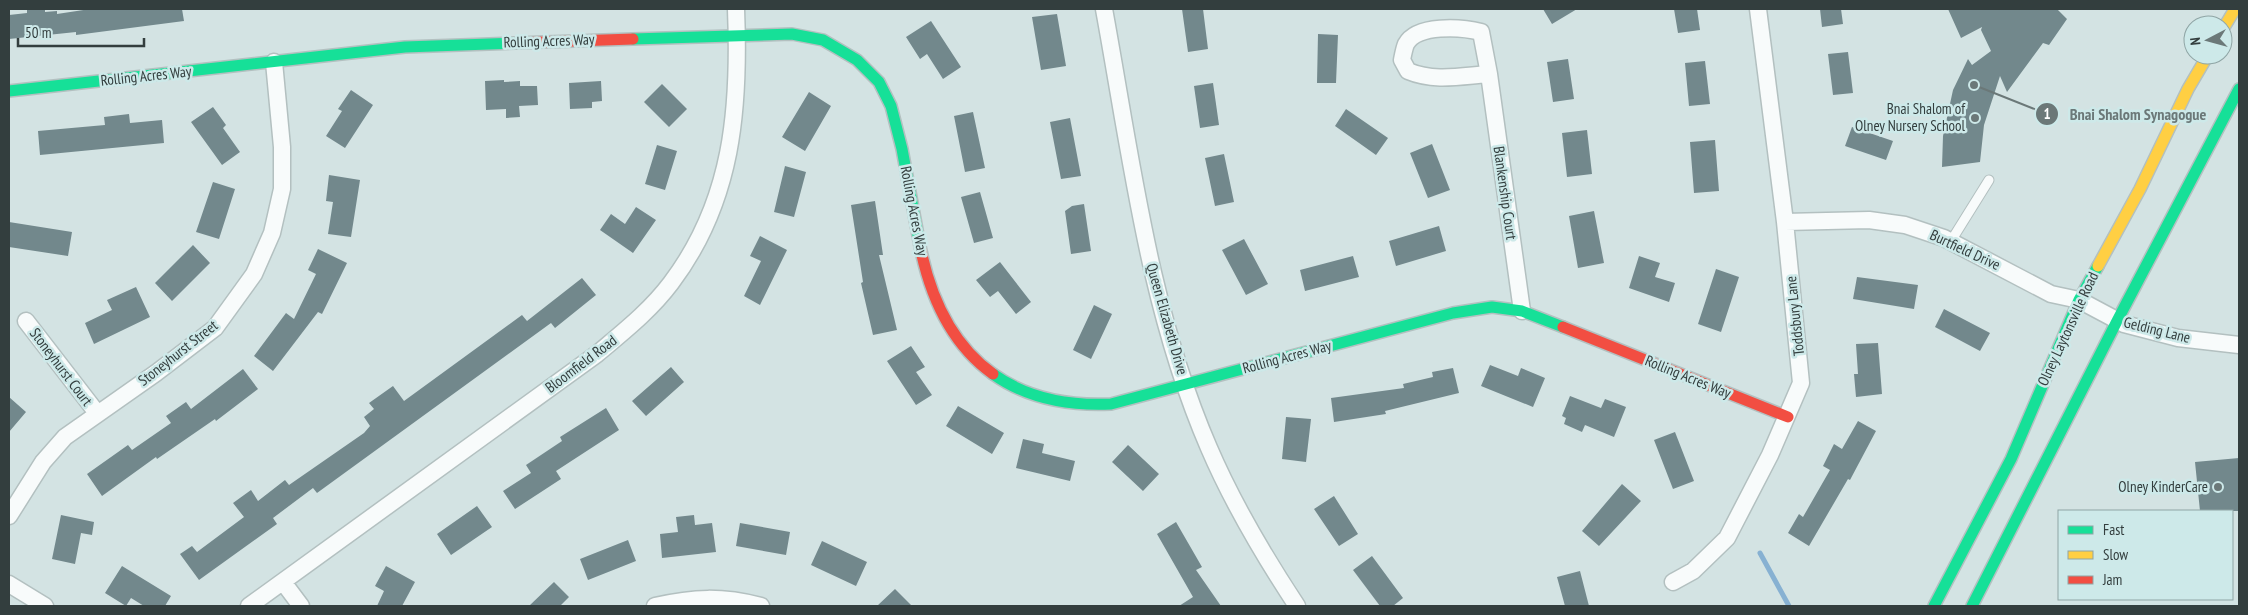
<svg xmlns="http://www.w3.org/2000/svg" width="2248" height="615" font-family="'PT Sans Narrow',sans-serif">
  <rect width="100%" height="100%" fill="#d3e3e3"/>
  <g fill="none" stroke-linecap="round" stroke-linejoin="round">
    <path stroke="#87b1d2" stroke-width="5" d="M1760,553L1789,606"/>
  </g>
  <path fill="#72888c" d="M27,9H45V12L57,11V14L90,9H182L184,21L76,35V32L9,39V15L27,13Z
    M1182,9H1203L1208,49L1188,52Z
    M1543,9H1577L1552,24Z
    M1674,9H1697L1700,30L1678,33Z
    M1820,9H1841L1843,24L1822,27Z
    M1948,9H2057L2067,19L2049,45L2043,43L2007,92L2000,76L1984,125L1980,162L1942,167L1943,136L1953,90L1968,59L1972,65L1991,51L1981,30L1982,27L1961,38Z
    M1057,14L1066,66L1041,70L1032,17Z
    M931,21L961,67L943,79L927,54L920,59L906,37Z
    M1318,34L1338,35L1336,83H1317Z
    M1848,52L1853,93L1833,95L1828,54Z
    M1568,59L1574,99L1553,102L1547,62Z
    M1705,61L1710,104L1689,106L1685,63Z
    M504,80V82L520,81V86H537L538,105L519,106L520,117L506,118V109L486,110L485,81Z
    M601,81L602,101L592,102V108L570,109L569,83Z
    M1213,83L1219,125L1200,128L1194,86Z
    M662,84L687,109L669,127L644,102Z
    M351,90L373,105L345,148L326,136L342,111L338,109Z
    M809,92L831,106L805,151L782,137Z
    M213,107L226,125L223,128L240,152L222,165L191,122Z
    M1346,109L1388,138L1376,155L1335,126Z
    M973,112L985,168L965,172L954,116Z
    M129,114L130,123L162,120L164,143L40,155L38,131L105,125L104,117Z
    M1070,118L1081,176L1061,179L1050,122Z
    M1852,127L1893,141L1886,160L1845,146Z
    M1587,130L1592,174L1567,177L1562,133Z
    M1715,140L1719,191L1694,193L1690,142Z
    M1432,144L1450,190L1428,198L1410,153Z
    M657,145L677,151L665,190L645,184Z
    M1224,154L1234,202L1215,206L1205,158Z
    M785,166L806,172L794,217L774,212Z
    M329,175L360,180L351,237L328,234L333,202L326,201Z
    M213,182L235,189L219,239L196,232Z
    M980,192L993,238L974,243L961,197Z
    M875,201L883,255H879L897,330L873,335L861,283L863,282L851,205Z
    M1084,204L1091,251L1071,254L1065,211L1072,206Z
    M636,207L656,220L633,253L600,230L611,214L625,224Z
    M1594,211L1604,263L1578,268L1569,216Z
    M9,222L72,232L68,256L9,247Z
    M1439,226L1446,251L1396,266L1389,241Z
    M760,236L787,250L760,305L744,296L761,261L750,256Z
    M1244,239L1268,284L1246,295L1222,250Z
    M193,245L210,263L172,301L155,283Z
    M318,249L347,263L322,314L318,312L273,371L254,356L286,313L294,319L316,274L308,270Z
    M1353,256L1359,277L1305,291L1300,270Z
    M1639,256L1660,263L1655,277L1675,283L1669,302L1629,288Z
    M1000,262L1031,302L1016,314L998,291L990,297L976,280Z
    M1716,269L1739,277L1721,332L1698,324Z
    M1857,277L1918,285L1914,309L1853,299Z
    M582,278L596,295L555,328L551,323L317,493L313,488L273,518L277,524L199,580L180,554L192,546L197,552L244,517L233,503L251,490L258,501L285,480L289,485L364,433L370,426L364,417L374,409L369,403L393,386L404,401L522,315L527,321Z
    M136,287L150,317L94,344L85,323L112,310L107,300Z
    M1094,305L1112,314L1091,359L1073,350Z
    M1944,309L1990,333L1980,351L1935,327Z
    M1878,343L1882,394L1856,397L1854,374H1858L1856,344Z
    M911,346L925,367L916,372L932,395L916,405L887,361Z
    M1490,365L1518,376L1521,368L1545,378L1533,407L1481,386Z
    M671,367L684,382L646,416L632,401Z
    M1453,368L1459,393L1385,411L1386,414L1334,422L1331,398L1404,388L1403,384L1433,377L1432,372Z
    M243,369L258,389L216,421L215,419L157,459L156,457L102,496L87,474L128,445L132,450L171,423L166,416L186,402L191,409Z
    M1570,396L1601,408L1605,399L1626,407L1614,437L1585,425L1582,432L1564,424L1566,418L1562,416Z
    M9,397L26,412L9,432Z
    M958,406L1004,433L992,454L946,426Z
    M606,408L619,430L556,471L561,479L515,509L503,491L531,473L526,465L562,441L560,437Z
    M1286,417L1311,419L1306,462L1282,459Z
    M1858,421L1876,431L1850,480L1848,479L1809,546L1788,533L1799,514L1803,517L1830,470L1823,466L1834,444L1842,449Z
    M1675,432L1694,481L1673,489L1654,440Z
    M1023,439L1044,444L1042,453L1075,461L1070,481L1016,468Z
    M1128,445L1159,474L1143,491L1112,462Z
    M2239,458V511H2200L2195,462Z
    M1622,484L1641,501L1599,546L1582,531Z
    M1334,496L1358,534L1339,546L1314,509Z
    M477,506L492,527L451,555L437,534Z
    M61,515L94,522L92,535L81,533L75,564L52,559Z
    M694,515L695,525L712,523L716,552L662,558L660,534L678,532L676,517Z
    M1176,522L1202,567L1196,570L1221,606H1179L1193,597L1157,534Z
    M740,523L790,532L786,555L736,546Z
    M628,540L636,561L588,580L580,559Z
    M822,541L867,562L856,586L811,565Z
    M1372,556L1403,598L1393,606H1380L1353,570Z
    M122,566L171,596L165,606H144L131,598L126,606L105,593Z
    M386,566L415,582L402,606H377L384,591L375,586Z
    M1580,571L1589,606H1565L1557,577Z
    M554,582L569,597L560,606H529Z
    M895,589L912,606H877Z"/>
  <g fill="none" stroke-linecap="round" stroke-linejoin="round">
    <defs>
      <path id="lane" d="M1951,241L1989,180"/>
      <path id="street" d="M1104,9C1131,156 1149,310 1209,448C1233,504 1264,556 1297,606
        M1489,74C1461,76 1434,82 1408,71L1402,60C1403,55 1404,49 1406,44C1417,24 1461,27 1481,32L1489,74L1522,311
        M1785,222L1869,220L1905,225L1944,238L2051,294L2079,300L2124,324L2178,338L2239,345
        M26,321L97,413
        M9,516L43,462L65,437L156,373L215,328L254,274L272,233L282,189V147L274,62
        M283,582L301,606
        M1673,582L1693,571L1727,538L1770,455L1801,383L1785,222L1758,9
        M9,584L45,606
        M249,606L597,354C623,332 650,311 671,283C733,201 740,108 736,9
        M655,606C694,597 722,596 761,606"/>
      <path id="fast" d="M633,39L792,34L823,40L857,60L879,82L891,106L902,149L920,246
        M9,91L405,47L516,43
        M993,374C1028,399 1068,406 1111,404L1453,313L1492,307L1522,311L1563,327
        M1934,606L2011,459L2079,300L2098,266
        M1972,606L2117,321L2239,89"/>
      <path id="slow" d="M2223,29L2235,9
        M2098,266L2140,189L2188,89L2208,55"/>
      <path id="jam" d="M516,43L633,39
        M920,246C930,296 951,344 993,374
        M1563,327L1788,417"/>
    </defs>
    <use href="#lane" stroke="#b3c0c0" stroke-width="11"/>
    <use href="#street" stroke="#b3c0c0" stroke-width="19"/>
    <use href="#fast" stroke="#b3c0c0" stroke-width="14"/>
    <use href="#slow" stroke="#b3c0c0" stroke-width="14"/>
    <use href="#jam" stroke="#b3c0c0" stroke-width="14"/>
    <use href="#lane" stroke="#f8fbfb" stroke-width="9"/>
    <use href="#street" stroke="#f8fbfb" stroke-width="16"/>
    <use href="#fast" stroke="#16e098" stroke-width="11"/>
    <use href="#slow" stroke="#ffcf43" stroke-width="11"/>
    <use href="#jam" stroke="#f24e42" stroke-width="11"/>
  </g>
  <g fill="#6b7878" stroke="#cde9e9" stroke-width="2">
    <circle cx="1975" cy="118" r="5"/>
    <circle cx="2218" cy="487" r="5"/>
  </g>
  <g text-anchor="middle" stroke-width="5" stroke-linejoin="round" paint-order="stroke">
    <g font-size="15" fill="#333e3e" stroke="#cde9e9">
      <text transform="translate(549 41) rotate(-2)" y="5">Rolling Acres Way</text>
      <text transform="translate(146 76) rotate(-6)" y="5">Rolling Acres Way</text>
      <text transform="translate(1505 193) rotate(82)" y="5">Blankenship Court</text>
      <text transform="translate(914 211) rotate(79)" y="5">Rolling Acres Way</text>
      <text transform="translate(1965 250) rotate(25)" y="5">Burtfield Drive</text>
      <text transform="translate(1795 316) rotate(-96)" y="5">Toddsbury Lane</text>
      <text transform="translate(1167 319) rotate(74)" y="5">Queen Elizabeth Drive</text>
      <text transform="translate(2068 329) rotate(-65)" y="5">Olney Laytonsville Road</text>
      <text transform="translate(2157 330) rotate(14)" y="5">Gelding Lane</text>
      <text transform="translate(178 353) rotate(-38)" y="5">Stoneyhurst Street</text>
      <text transform="translate(1287 357) rotate(-15)" y="5">Rolling Acres Way</text>
      <text transform="translate(581 364) rotate(-37)" y="5">Bloomfield Road</text>
      <text transform="translate(61 367) rotate(53)" y="5">Stoneyhurst Court</text>
      <text transform="translate(1688 377) rotate(22)" y="5">Rolling Acres Way</text>
    </g>
    <g font-size="15" fill="#333e3e" stroke="#cde9e9" text-anchor="end">
      <text x="1965" y="114">Bnai Shalom of<tspan x="1965" dy="17">Olney Nursery School</tspan></text>
      <text x="2208" y="492">Olney KinderCare</text>
    </g>
  </g>
  <path fill="none" stroke="#6b7878" stroke-width="2" d="M1974 85L2047 114"/>
  <g fill="#6b7878" stroke="#cde9e9" stroke-width="2">
    <circle cx="1974" cy="85" r="5"/>
    <circle cx="2047" cy="114" r="12"/>
  </g>
  <g font-size="15" text-anchor="middle" font-weight="bold" fill="#fff">
    <text x="2047" y="119">1</text>
  </g>
  <g font-size="16" text-anchor="middle" font-weight="bold" fill="#6b7878" stroke="#cde9e9" stroke-width="5" stroke-linejoin="round" paint-order="stroke">
    <text x="2138" y="120">Bnai Shalom Synagogue</text>
  </g>
  <rect width="2248" height="615" fill="none" stroke="#333e3e" stroke-width="20"/>
  <rect x="2058" y="510" width="175" height="90" fill="#cde9e9" stroke="#8fa5a5"/>
  <rect x="2068" y="526" width="25" height="8" fill="#16e098" stroke="#8fa5a5"/>
  <text x="2103" y="535" font-size="15" fill="#333e3e">Fast</text>
  <rect x="2068" y="551" width="25" height="8" fill="#ffcf43" stroke="#8fa5a5"/>
  <text x="2103" y="560" font-size="15" fill="#333e3e">Slow</text>
  <rect x="2068" y="576" width="25" height="8" fill="#f24e42" stroke="#8fa5a5"/>
  <text x="2103" y="585" font-size="15" fill="#333e3e">Jam</text>
  <g transform="translate(2208 40) rotate(264)"><circle r="24" fill="#cde9e9" stroke="#8fa5a5"/>
  <path d="M0-4L9 19L0 12L-9 19Z" fill="#6b7878"/>
  <text y="-8" font-size="14" font-weight="bold" text-anchor="middle" fill="#333e3e">N</text>
  </g>
  <path d="M18 38v8h126v-8" fill="none" stroke="#333e3e" stroke-width="2.5"/>
  <text x="25" y="38" font-size="15" fill="#333e3e" stroke="#cde9e9" stroke-width="4" paint-order="stroke">50 m</text>
</svg>
